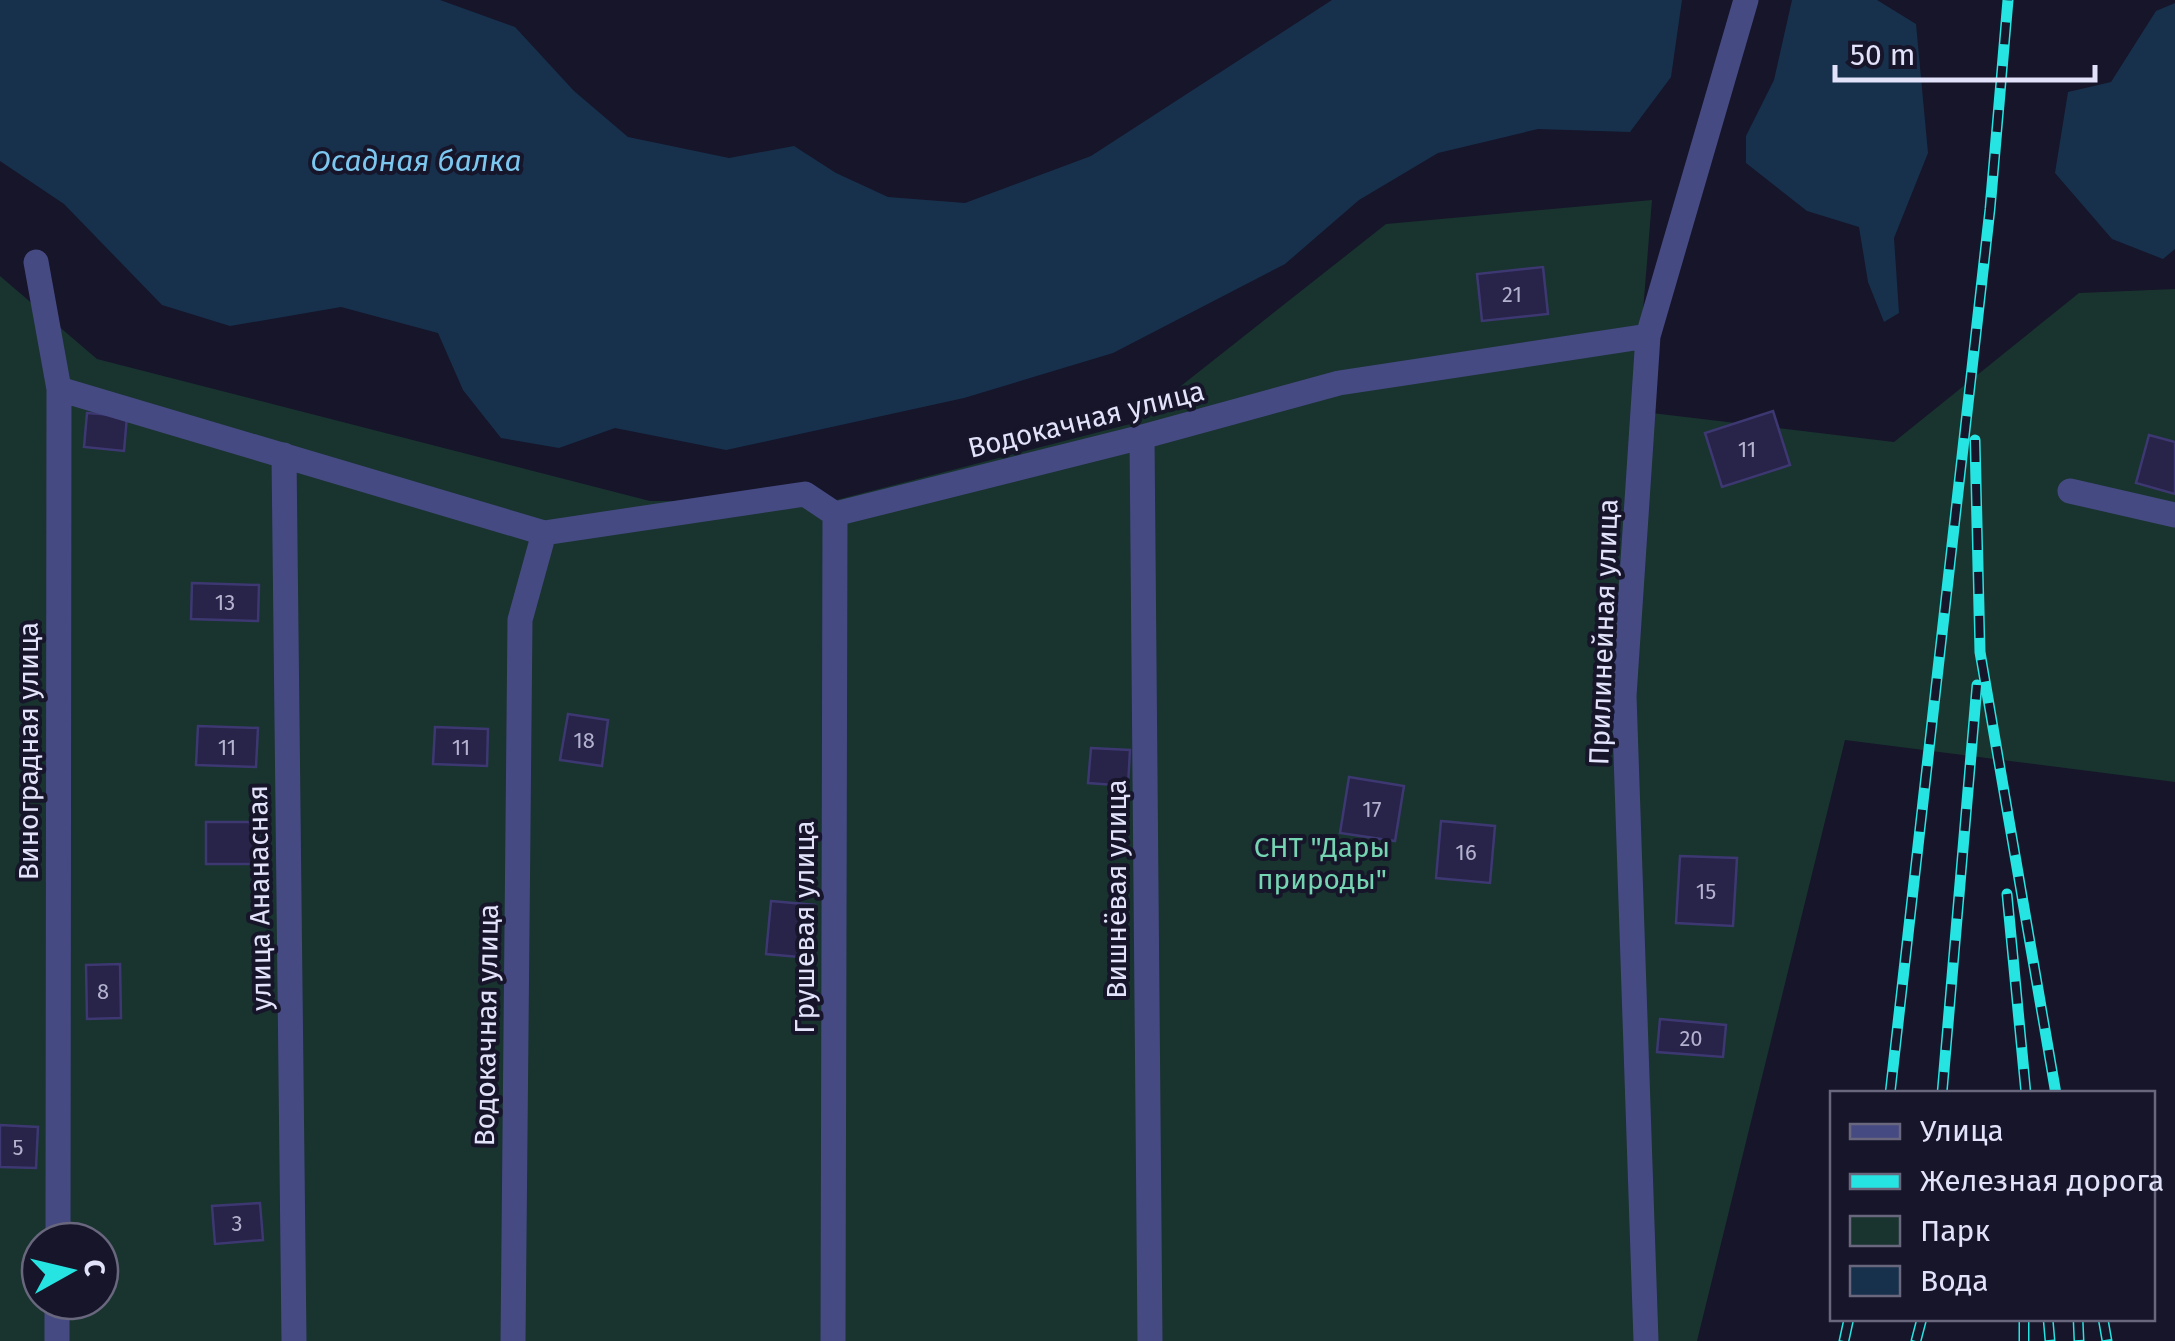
<svg xmlns="http://www.w3.org/2000/svg" width="2175" height="1341" font-family="'Fira Sans',sans-serif">
  <rect width="100%" height="100%" fill="#16152a"/>
  <path fill="#19332f" fill-rule="evenodd" d="M1652,200L1635,411L1894,442L2079,293L2175,289V782L1845,740L1697,1341H0V276L97,359L650,501L836,500L1134,423L1386,224ZM40,1241H100V1301H40Z"/>
  <path fill="#17314c" d="M0,0H440L515,27L574,91L628,137L729,158L794,146L836,173L888,197L965,203L1091,156L1332,0H1682L1671,77L1630,132L1538,129L1438,153L1359,200L1285,264L1113,353L964,398L726,450L615,428L559,448L501,438L463,390L438,333L341,307L230,326L162,305L64,204L0,161Z
    M1792,0H1877L1916,24L1928,153L1894,238L1899,313L1884,322L1868,282L1859,227L1807,211L1746,163V136L1774,80Z
    M2175,3V249L2163,259L2112,239L2055,173L2068,92L2111,82L2156,11Z"/>
  <path fill="#272349" stroke="#3d3872" stroke-width="2.5" d="M1543,267L1548,314L1482,321L1477,274Z
    M1773,411L1790,465L1722,487L1705,433Z
    M87,413L127,416L124,451L84,447Z
    M2149,435L2175,442V494L2136,483Z
    M192,583L259,585L258,621L191,619Z
    M568,714L608,720L602,766L560,760Z
    M198,726L258,728L256,767L196,765Z
    M435,727L488,729L487,766L433,764Z
    M1091,748L1130,750L1128,786L1088,783Z
    M1349,777L1404,786L1395,841L1340,833Z
    M1441,821L1495,826L1490,883L1436,878Z
    M206,822H259V864H206Z
    M1680,856L1737,858L1733,926L1676,923Z
    M771,901L815,905L810,958L766,954Z
    M120,964L121,1018L87,1019L86,965Z
    M1660,1019L1726,1025L1723,1057L1657,1052Z
    M0,1125L38,1127L36,1168L0,1167Z
    M260,1203L263,1240L215,1244L212,1206Z"/>
  <g fill="none" stroke-linecap="round" stroke-linejoin="round">
    <path stroke="#464a83" stroke-width="25" d="M36,262L59,389L58,1241
      M59,389L544,533L805,494L835,514L1142,437L1339,383L1648,336
      M1142,437L1150,1341
      M284,455L294,1341
      M2070,491L2175,515
      M57,1341V1301
      M513,1341L520,620L544,533
      M833,1341L835,514
      M1646,1341L1624,696L1648,336L1746,0"/>
    <defs>
      <path id="rail" d="M1975,440L1980,652L2056,1094
        M2007,894L2026,1094
        M1890,1094L1990,209L2008,0
        M1942,1094L1977,685
        M2048,1318L2050,1341
        M2078,1318L2079,1341
        M2103,1318L2107,1341
        M1844,1341L1849,1318
        M1916,1341L1922,1318
        M2024,1341V1318"/>
    </defs>
    <use href="#rail" stroke="#25e4e1" stroke-width="11"/>
    <use href="#rail" stroke="#16152a" stroke-width="8" stroke-dasharray="22" stroke-linecap="butt"/>
  </g>
  <g text-anchor="middle" stroke-width="8" stroke-linejoin="round" paint-order="stroke">
    <g font-size="22" fill="#b3b2ce">
      <text x="1512" y="302">21</text>
      <text x="1747" y="457">11</text>
      <text x="225" y="610">13</text>
      <text x="584" y="748">18</text>
      <text x="227" y="755">11</text>
      <text x="461" y="755">11</text>
      <text x="1372" y="817">17</text>
      <text x="1466" y="860">16</text>
      <text x="1706" y="899">15</text>
      <text x="103" y="999">8</text>
      <text x="1691" y="1046">20</text>
      <text x="18" y="1155">5</text>
      <text x="237" y="1231">3</text>
    </g>
    <g font-size="28" fill="#e2e2fb" stroke="#16152a">
      <text transform="translate(1086 419) rotate(-14)" y="10">Водокачная улица</text>
      <text transform="translate(1603 632) rotate(-88)" y="10">Прилинейная улица</text>
      <text transform="translate(28 751) rotate(-90)" y="10">Виноградная улица</text>
      <text transform="translate(1116 889) rotate(-90)" y="10">Вишнёвая улица</text>
      <text transform="translate(259 898) rotate(-91)" y="10">улица Ананасная</text>
      <text transform="translate(804 927) rotate(-90)" y="10">Грушевая улица</text>
      <text transform="translate(486 1025) rotate(-89)" y="10">Водокачная улица</text>
    </g>
    <g font-size="28" fill="#75d4b2" stroke="#16152a">
      <text x="1322" y="857">СНТ "Дары<tspan x="1322" dy="32">природы"</tspan></text>
    </g>
    <g font-size="30" font-style="italic" fill="#7cc7ef" stroke="#16152a">
      <text x="416" y="171">Осадная балка</text>
    </g>
  </g>
  <rect x="1830" y="1091" width="325" height="230" fill="#16152a" stroke="#68677e" stroke-width="2.5"/>
  <rect x="1850" y="1124" width="50" height="15" fill="#464a83" stroke="#68677e" stroke-width="2.5"/>
  <text x="1920" y="1141" font-size="30" fill="#e2e2fb">Улица</text>
  <rect x="1850" y="1174" width="50" height="15" fill="#25e4e1" stroke="#68677e" stroke-width="2.5"/>
  <text x="1920" y="1191" font-size="30" fill="#e2e2fb">Железная дорога</text>
  <rect x="1850" y="1216" width="50" height="30" fill="#19332f" stroke="#68677e" stroke-width="2.5"/>
  <text x="1920" y="1241" font-size="30" fill="#e2e2fb">Парк</text>
  <rect x="1850" y="1266" width="50" height="30" fill="#17314c" stroke="#68677e" stroke-width="2.5"/>
  <text x="1920" y="1291" font-size="30" fill="#e2e2fb">Вода</text>
  <g transform="translate(70 1271) rotate(82)"><circle r="48" fill="#16152a" stroke="#68677e" stroke-width="2.5"/>
  <path d="M0-8L18 38L0 25L-18 38Z" fill="#25e4e1"/>
  <text y="-15" font-size="28" font-weight="bold" text-anchor="middle" fill="#e2e2fb">С</text>
  </g>
  <path d="M1835 65v15h260v-15" fill="none" stroke="#e2e2fb" stroke-width="5"/>
  <text x="1850" y="65" font-size="30" fill="#e2e2fb" stroke="#16152a" stroke-width="8" paint-order="stroke">50 m</text>
</svg>
